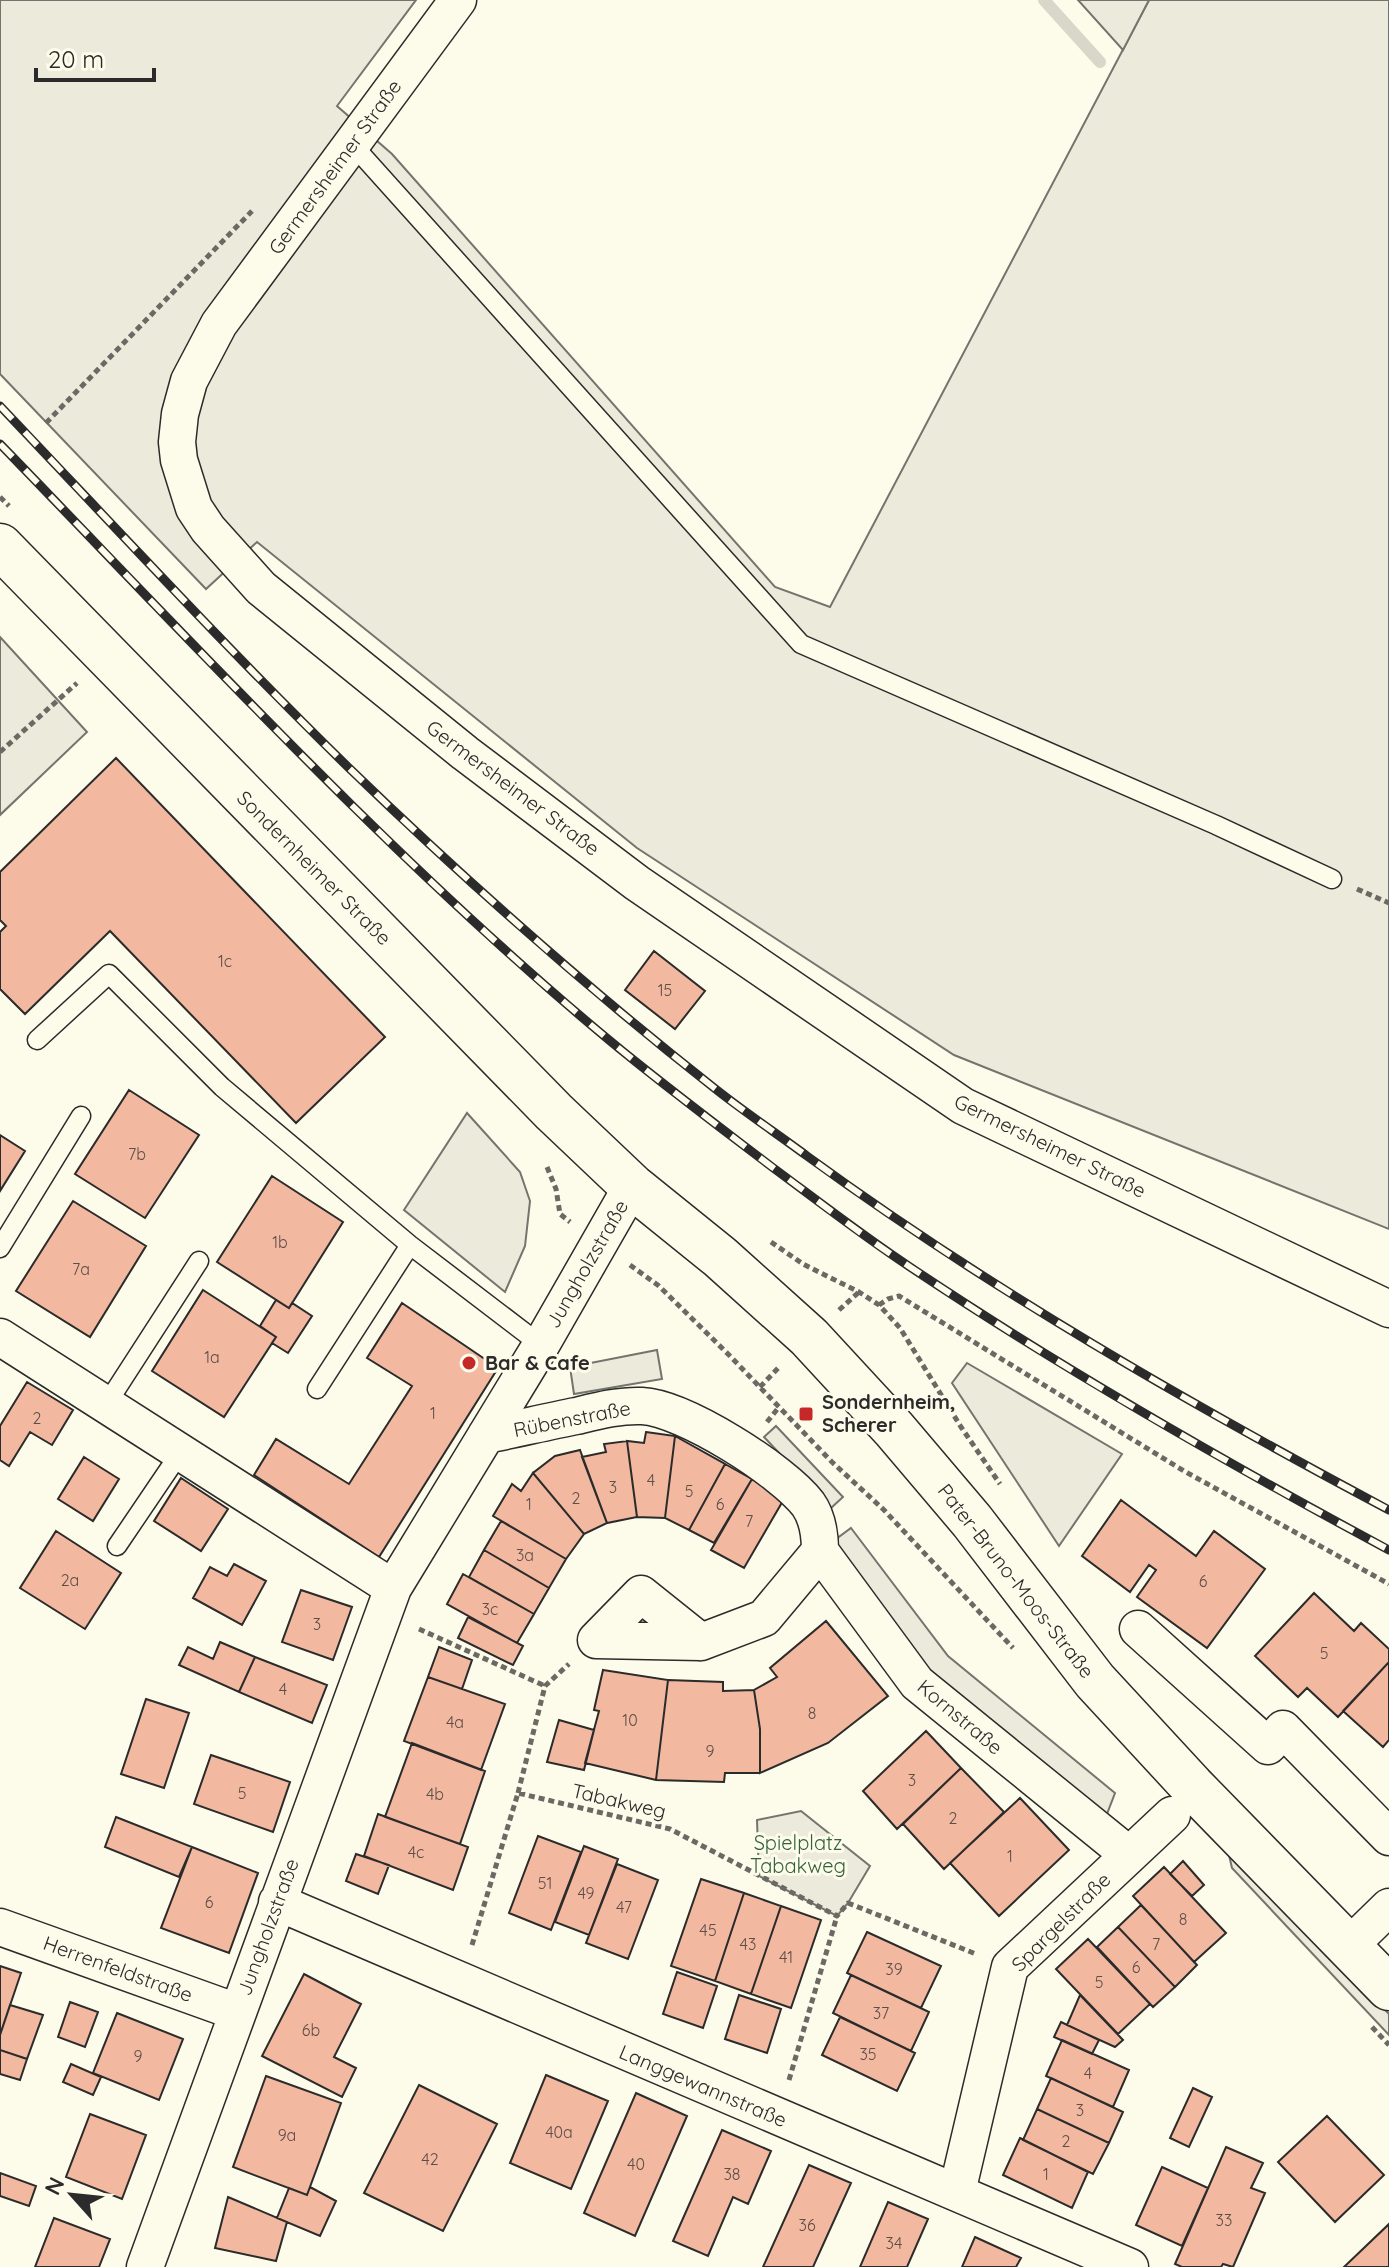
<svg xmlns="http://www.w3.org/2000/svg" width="1389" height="2267" font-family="Quicksand,sans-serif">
  <rect width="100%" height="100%" fill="#fdfbea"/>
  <path fill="#ecebdb" stroke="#74746e" stroke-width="2" d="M0,0H416L337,106L392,154L775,587L830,607L1149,0H1389V1229L954,1055L637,848L257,542L206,589L0,374Z
    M0,637L87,732L0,815Z
    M967,1363L1122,1454L1059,1546L952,1383Z
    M801,1811L870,1866L848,1903L837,1916L759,1876L757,1820Z"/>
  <path fill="#eceadb" stroke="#74746e" stroke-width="2" d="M1078,0H1149L1123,50Z
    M467,1113L520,1172L530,1201L525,1246L505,1292L404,1210Z
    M657,1350L662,1379L574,1394L570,1367Z
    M776,1426L843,1497L831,1508L764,1437Z
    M851,1528L948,1656L1115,1793L1100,1832L917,1683L820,1551Z
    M1226,1842L1389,2014V2035L1232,1868Z"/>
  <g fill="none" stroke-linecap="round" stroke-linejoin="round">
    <path stroke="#d8d7c9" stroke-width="12" d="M1044,0L1100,62"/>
  </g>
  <path fill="#f2b8a0" stroke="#2b2b2b" stroke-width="2" d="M116,758L385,1037L296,1123L110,931L25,1014L0,989V932L6,926L0,920V872Z
    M654,951L705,991L675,1029L625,990Z
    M129,1090L199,1135L145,1218L75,1174Z
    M0,1135L25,1151L0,1191Z
    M272,1176L343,1222L289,1308L217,1262Z
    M73,1201L146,1246L90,1337L16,1291Z
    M203,1290L276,1337L224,1417L152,1371Z
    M276,1300L289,1308L292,1303L312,1316L288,1353L272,1343L276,1337L260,1326Z
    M402,1303L498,1368L379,1557L254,1475L276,1439L349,1484L412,1386L367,1358Z
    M27,1382L73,1410L52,1445L30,1432L9,1466L0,1460V1426Z
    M646,1432L675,1436L665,1518L637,1517L627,1441L644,1443Z
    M675,1436L725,1464L689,1530L665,1518Z
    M627,1441L637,1517L607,1523L582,1457L606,1452L604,1444Z
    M580,1450L607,1523L584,1534L533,1473L555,1456Z
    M84,1457L119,1479L93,1521L58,1499Z
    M725,1464L752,1479L714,1543L689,1530Z
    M533,1473L584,1534L566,1559L493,1516L512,1484L521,1491Z
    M181,1478L228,1509L201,1551L154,1521Z
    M752,1479L784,1499L744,1568L711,1550Z
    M1121,1500L1196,1556L1214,1531L1265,1569L1207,1648L1137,1597L1156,1570L1149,1565L1130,1592L1082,1556Z
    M501,1521L566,1559L549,1588L484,1550Z
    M56,1531L121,1573L85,1629L20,1588Z
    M484,1550L549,1588L534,1614L469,1577Z
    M234,1564L266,1581L242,1625L193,1598L210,1567L227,1576Z
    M463,1574L534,1614L517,1643L447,1604Z
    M301,1590L352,1607L333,1660L282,1642Z
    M1314,1593L1354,1631L1361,1623L1389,1649V1662L1338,1717L1307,1688L1298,1697L1255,1656Z
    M468,1617L523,1646L513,1665L458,1638Z
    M826,1621L888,1696L828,1743L760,1773V1729L754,1690L777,1677L770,1668Z
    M220,1642L255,1657L239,1692L179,1665L188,1647L213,1659Z
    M439,1647L472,1660L462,1689L428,1677Z
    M255,1657L327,1685L312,1723L239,1692Z
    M1389,1662V1740L1383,1747L1343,1711Z
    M603,1670L668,1680L656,1780L585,1763L599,1711L594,1710Z
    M428,1677L505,1704L481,1770L404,1741Z
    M668,1680L723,1682V1691L754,1690L760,1729V1773H725L724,1782L656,1780Z
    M146,1699L189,1713L164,1788L121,1774Z
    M559,1720L594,1730L584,1770L547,1762Z
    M926,1731L961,1768L897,1829L863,1791Z
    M412,1743L485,1771L460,1844L385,1817Z
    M211,1755L290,1782L273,1832L194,1804Z
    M961,1768L1004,1812L944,1869L903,1824Z
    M1020,1798L1069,1850L999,1916L950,1863Z
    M378,1814L468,1847L453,1890L364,1856Z
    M116,1817L192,1847L179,1877L105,1847Z
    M538,1836L581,1852L551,1930L509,1913Z
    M584,1846L618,1859L589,1935L555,1922Z
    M192,1847L258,1873L229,1953L161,1928Z
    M356,1854L389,1865L378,1894L346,1881Z
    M1183,1861L1204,1885L1192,1896L1170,1874Z
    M617,1864L658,1880L628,1959L586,1943Z
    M1164,1867L1226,1933L1194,1962L1133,1896Z
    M701,1879L744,1893L715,1981L671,1966Z
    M744,1893L781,1906L751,1994L715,1981Z
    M1141,1905L1197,1965L1175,1987L1118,1927Z
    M781,1906L821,1920L791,2008L751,1994Z
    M1118,1927L1175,1987L1153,2007L1097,1947Z
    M867,1932L941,1966L921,2008L847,1973Z
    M1088,1939L1150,2004L1118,2034L1056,1969Z
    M0,1966L21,1973L0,2035Z
    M677,1972L717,1986L703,2028L663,2014Z
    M304,1974L361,2004L334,2057L356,2068L342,2097L262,2056Z
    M851,1975L929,2012L911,2051L833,2013Z
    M739,1995L781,2009L767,2053L725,2039Z
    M1080,1995L1123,2040L1115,2047L1067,2025Z
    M70,2002L98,2012L85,2047L58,2037Z
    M10,2005L43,2015L27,2059L0,2050V2035Z
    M117,2013L183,2039L159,2100L93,2073Z
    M840,2017L915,2053L897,2091L822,2055Z
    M1061,2022L1099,2040L1092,2054L1054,2037Z
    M1062,2040L1129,2070L1113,2107L1046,2076Z
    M0,2050L27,2059L20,2080L0,2074Z
    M71,2064L101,2077L93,2095L63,2082Z
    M546,2075L608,2101L571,2189L510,2163Z
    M266,2076L341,2103L307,2195L233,2167Z
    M1051,2078L1123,2112L1109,2143L1037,2109Z
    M419,2085L497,2124L443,2231L364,2193Z
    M1193,2088L1212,2097L1189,2147L1170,2138Z
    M636,2093L687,2116L635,2236L584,2213Z
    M1037,2109L1109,2143L1093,2174L1023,2140Z
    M90,2114L146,2135L122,2199L66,2177Z
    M1327,2116L1384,2175L1335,2222L1278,2162Z
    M722,2130L771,2151L748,2204L733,2197L708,2256L673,2241Z
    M1020,2138L1088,2172L1072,2208L1003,2175Z
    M1226,2147L1263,2163L1251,2188L1265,2193L1233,2267L1223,2264L1221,2267H1182L1175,2264Z
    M809,2165L851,2183L813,2267H763Z
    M1162,2167L1208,2188L1182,2246L1136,2225Z
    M0,2173L36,2186L29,2206L0,2196Z
    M310,2187L336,2201L320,2236L277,2218L289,2188L307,2195Z
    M228,2197L287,2222L276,2261L215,2248Z
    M888,2202L928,2219L907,2267H860Z
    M54,2218L110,2239L99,2267H35Z
    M1389,2224V2267H1344Z
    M975,2237L1021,2258L1016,2267H962Z"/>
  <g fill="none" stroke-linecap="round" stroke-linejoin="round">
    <defs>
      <path id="service" d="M352,144L801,644L1216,825L1332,879
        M37,1040L109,974L222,1087L410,1245L541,1345
        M0,1248L81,1116
        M317,1389L410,1245
        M106,1405L199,1261
        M117,1546L180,1453"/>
      <path id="minor" d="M458,0L219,324L189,381L180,414L177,442L179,460L194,508L208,529L261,588L465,753L637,883L963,1106L1389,1309
        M0,1337L393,1588
        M486,1435C516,1429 546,1422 576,1416C597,1411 620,1405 642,1406C684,1408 783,1471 808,1504C818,1518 820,1534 820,1551L764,1618L701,1642L641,1594L596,1640L701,1642
        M820,1551L917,1683L1129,1855
        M1138,1629L1268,1746L1283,1729L1389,1837
        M277,1902L1130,2267
        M0,1927L237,2012
        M1349,1946L1389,1907
        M957,2192L1010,1967L1172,1815
        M145,2267L393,1588L541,1345L632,1186"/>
      <path id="secondary" d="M0,546L554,1112L632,1186L720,1257L809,1337L894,1429L972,1521L1095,1681L1192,1786L1389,1988"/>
    </defs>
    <use href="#service" stroke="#2b2b2b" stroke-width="21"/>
    <use href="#minor" stroke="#2b2b2b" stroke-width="39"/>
    <use href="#secondary" stroke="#2b2b2b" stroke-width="47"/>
    <path stroke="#6a6964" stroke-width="5" stroke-dasharray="6 4" stroke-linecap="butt" d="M46,423L252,211
      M0,497L9,506
      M0,752L77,683
      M1357,889L1389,903
      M547,1167L556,1189L560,1214L570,1222
      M771,1242L803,1264L859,1292L879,1305L900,1328L961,1427L1000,1484
      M630,1265L659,1286L729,1355L832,1462L884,1510L1013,1648
      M879,1305L888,1299L899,1296L1184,1471L1389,1584
      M839,1310L859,1292
      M760,1387L780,1366
      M767,1422L779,1407
      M419,1629L545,1686
      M518,1793L545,1686L569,1664
      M472,1945L518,1793L670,1829L837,1916L848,1903L976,1954
      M1372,2027L1389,2045
      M789,2080L837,1916"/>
    <use href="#service" stroke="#fdfbea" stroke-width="18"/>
    <use href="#minor" stroke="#fdfbea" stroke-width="36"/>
    <use href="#secondary" stroke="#fdfbea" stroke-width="44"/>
    <defs>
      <path id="rail" d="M0,406C115,527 229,651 349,768C465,880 586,987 713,1087C743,1111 776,1133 807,1156C991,1290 1188,1403 1389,1510
        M0,444C198,648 390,858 609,1040C662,1084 717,1125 772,1167C818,1201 863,1236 910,1267C1064,1370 1225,1462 1389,1550"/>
    </defs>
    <use href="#rail" stroke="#2b2b2b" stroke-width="9"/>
    <use href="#rail" stroke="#fdfbea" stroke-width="6" stroke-dasharray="18" stroke-linecap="butt"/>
  </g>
  <g fill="#c62828" stroke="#fdfbea" stroke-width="3">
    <circle cx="469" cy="1363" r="8"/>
    <rect x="798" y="1406" width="16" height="16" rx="4"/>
  </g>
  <g text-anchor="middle" stroke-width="6" stroke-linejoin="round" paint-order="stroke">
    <g font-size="16" fill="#5d4e48">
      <text x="225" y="967">1c</text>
      <text x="665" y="996">15</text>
      <text x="137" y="1160">7b</text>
      <text x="280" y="1248">1b</text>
      <text x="81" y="1275">7a</text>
      <text x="212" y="1363">1a</text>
      <text x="433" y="1419">1</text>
      <text x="37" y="1424">2</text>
      <text x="651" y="1486">4</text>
      <text x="613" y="1493">3</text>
      <text x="689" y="1497">5</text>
      <text x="576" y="1504">2</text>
      <text x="529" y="1510">1</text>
      <text x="720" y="1510">6</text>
      <text x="749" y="1527">7</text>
      <text x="525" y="1561">3a</text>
      <text x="70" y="1586">2a</text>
      <text x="1203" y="1587">6</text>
      <text x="490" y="1615">3c</text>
      <text x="317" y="1630">3</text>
      <text x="1324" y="1659">5</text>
      <text x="283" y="1695">4</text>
      <text x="812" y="1719">8</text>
      <text x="630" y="1726">10</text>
      <text x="455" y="1728">4a</text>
      <text x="710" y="1757">9</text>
      <text x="912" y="1786">3</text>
      <text x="242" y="1799">5</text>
      <text x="435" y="1800">4b</text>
      <text x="953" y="1824">2</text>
      <text x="416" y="1858">4c</text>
      <text x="1010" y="1862">1</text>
      <text x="545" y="1889">51</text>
      <text x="586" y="1899">49</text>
      <text x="209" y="1908">6</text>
      <text x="624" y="1913">47</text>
      <text x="1183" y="1925">8</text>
      <text x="708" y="1936">45</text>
      <text x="748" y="1950">43</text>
      <text x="1156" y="1950">7</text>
      <text x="786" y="1963">41</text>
      <text x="1136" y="1973">6</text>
      <text x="894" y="1975">39</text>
      <text x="1099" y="1988">5</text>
      <text x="881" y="2019">37</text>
      <text x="311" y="2036">6b</text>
      <text x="868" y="2060">35</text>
      <text x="138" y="2062">9</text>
      <text x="1088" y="2079">4</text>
      <text x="1080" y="2116">3</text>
      <text x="559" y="2138">40a</text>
      <text x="287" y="2141">9a</text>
      <text x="1066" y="2147">2</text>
      <text x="430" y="2165">42</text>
      <text x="636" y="2170">40</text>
      <text x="732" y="2180">38</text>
      <text x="1046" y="2180">1</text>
      <text x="1224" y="2226">33</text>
      <text x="807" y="2231">36</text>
      <text x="894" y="2249">34</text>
    </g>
    <g font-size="20" fill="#2b2b2b" stroke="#fdfbea">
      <text transform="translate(335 167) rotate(-54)" y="7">Germersheimer Straße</text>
      <text transform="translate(513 788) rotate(37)" y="7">Germersheimer Straße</text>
      <text transform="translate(314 868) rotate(45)" y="7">Sondernheimer Straße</text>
      <text transform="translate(1050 1146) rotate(26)" y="7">Germersheimer Straße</text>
      <text transform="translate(587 1264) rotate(-60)" y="7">Jungholzstraße</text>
      <text transform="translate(572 1419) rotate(-11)" y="7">Rübenstraße</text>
      <text transform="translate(1016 1581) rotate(52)" y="7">Pater-Bruno-Moos-Straße</text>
      <text transform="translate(960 1717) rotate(40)" y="7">Kornstraße</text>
      <text transform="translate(619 1801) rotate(13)" y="7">Tabakweg</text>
      <text transform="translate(1061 1922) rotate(-45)" y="7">Spargelstraße</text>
      <text transform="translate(268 1927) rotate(-70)" y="7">Jungholzstraße</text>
      <text transform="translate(118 1969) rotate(20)" y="7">Herrenfeldstraße</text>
      <text transform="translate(703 2086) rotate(23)" y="7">Langgewannstraße</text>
    </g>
    <g font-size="20" font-weight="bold" fill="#2b2b2b" stroke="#fdfbea" text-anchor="start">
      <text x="485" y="1370">Bar &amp; Cafe</text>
      <text x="822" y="1409">Sondernheim,<tspan x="822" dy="23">Scherer</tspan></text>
    </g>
    <g font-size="20" fill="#34623c" stroke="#fdfbea">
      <text x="798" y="1850">Spielplatz<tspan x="798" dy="23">Tabakweg</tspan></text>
    </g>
  </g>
  <g transform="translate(72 2195) rotate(297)" stroke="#fdfbea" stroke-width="6" paint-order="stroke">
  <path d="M0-6L14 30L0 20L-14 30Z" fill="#2b2b2b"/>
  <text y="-12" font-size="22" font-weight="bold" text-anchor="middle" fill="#2b2b2b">N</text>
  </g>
  <path d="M36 68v12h118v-12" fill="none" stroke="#2b2b2b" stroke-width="4"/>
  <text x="48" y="68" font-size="24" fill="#2b2b2b" stroke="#fdfbea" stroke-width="6" paint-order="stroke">20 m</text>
</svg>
